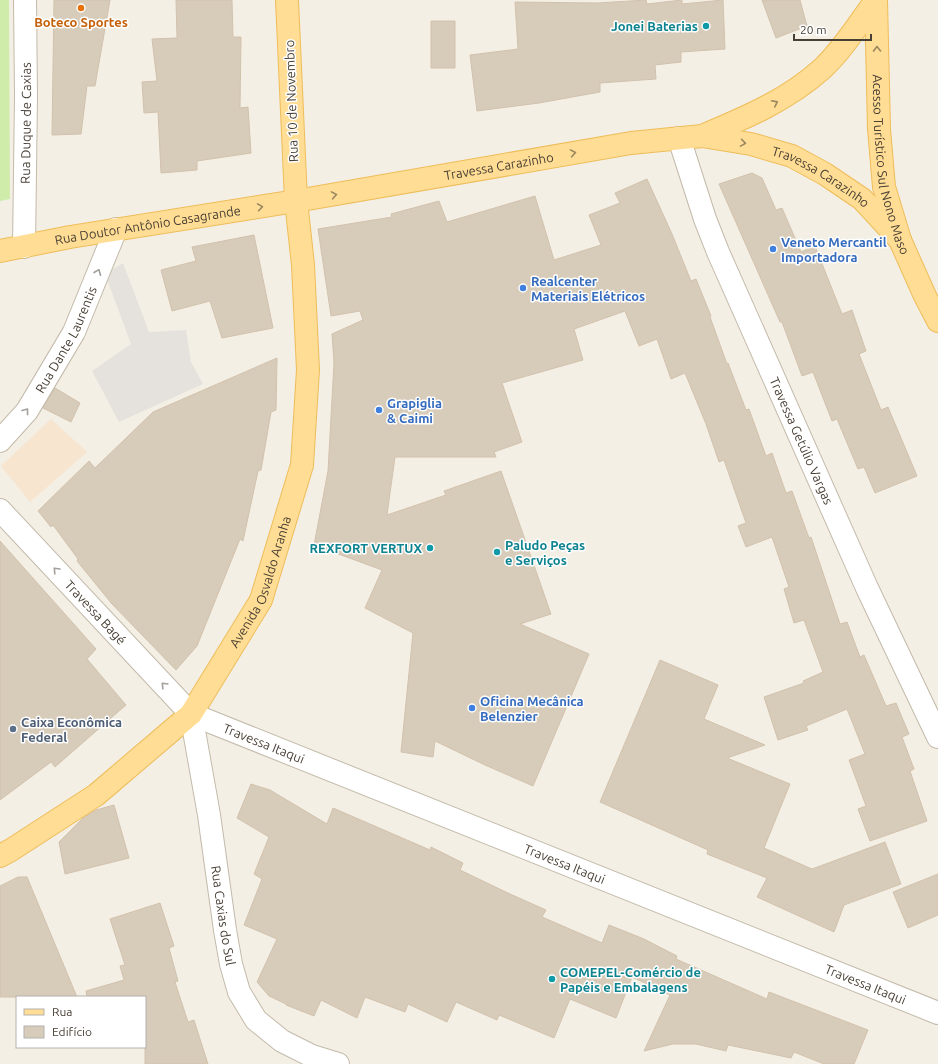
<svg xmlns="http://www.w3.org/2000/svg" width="938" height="1064" font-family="Ubuntu,sans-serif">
  <rect width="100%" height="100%" fill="#f4efe5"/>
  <path fill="#f8e5cf" d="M51,419L87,452L30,502L1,466Z"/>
  <path fill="#d0ecab" d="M0,0H9L10,199L0,201Z"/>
  <path fill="#e5e2de" d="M123,263L149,332L186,330L191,362L203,384L119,422L92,371L131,344L105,274Z"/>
  <path fill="#d7cbba" stroke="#d2c2ac" d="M54,0H110L95,86H87L81,134L52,135Z
    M176,0H232L233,37H241L240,108L248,107L251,153L197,161V170L161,173L158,112L144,113L142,82L157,81L152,39L177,38Z
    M646,0L647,4L682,0V4L723,0L725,49L681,52V62L655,65L656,79L600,83V92L539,103L477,111L470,55L518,49L515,2L597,3Z
    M762,0H800L807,26L776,38Z
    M431,21H455V68H431Z
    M752,173L762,178L776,210L782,208L801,252L815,246L842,314L852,310L866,351L859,354L881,410L888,407L917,476L875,493L864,467L858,469L837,419L832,421L813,372L802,376L782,322H780L719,184Z
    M647,179L672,234L691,281L696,279L711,316L710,317L727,364L728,363L746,410L749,409L766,456L772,453L786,493L792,491L809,538L811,537L840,624L847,622L860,657L864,655L886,706L896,703L909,734L902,737L914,769L910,771L927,821L870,841L858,809L866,806L849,760L865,754L847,709L806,726L808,730L778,740L764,697L804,683L803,681L823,672L804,620L794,623L784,589L789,587L772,537L746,547L738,526L746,523L724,460L719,462L706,424L685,373L671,379L657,339L639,346L625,311L574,329L583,360L502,383L522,442L494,452L496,457H395L387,515L446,495L444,491L501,471L551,614L520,624L589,654L533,786L485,765L435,741L433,757L401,752L413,633L365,608L382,570L314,545L328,471L334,363L332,334L363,320L360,311L331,316L318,229L392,217L391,214L439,201L447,222L535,196L554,260L601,245L589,215L620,203L615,193Z
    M254,235L273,328L222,338L210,301L172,311L161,270L196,261L192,247Z
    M277,358L276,410L271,412L261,470L258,471L243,541L240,539L197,646L176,670L112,604L77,561L78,559L53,525L51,527L38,511L89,461L95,468L153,412Z
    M55,388L80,403L71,422L43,408Z
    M0,541L96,649L87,659L126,705L55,767L51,762L0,800Z
    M660,660L718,685L704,719L765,745L727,758L790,784L764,848L812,869L885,842L901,884L844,905L834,932L757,897L767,878L707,854L708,850L600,802Z
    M251,784L270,790L327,824L333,808L430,850L431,847L463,863L460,870L510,894L546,910L542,917L602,943L609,925L644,939L677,956L676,959L767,999L769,992L868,1030L854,1064H824L794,1052L791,1058L728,1045L726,1051L696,1044H673L644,1051L670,995L632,977L616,1018L570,999L554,1038L499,1015L497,1020L456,1002L447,1022L408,1004L405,1012L365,997L357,1018L321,1000L314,1016L286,1005V1004L269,996L257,982L277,939L244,925L262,879L254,874L269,837L237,818Z
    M114,805L129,858L65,874L59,842L84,817L96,810Z
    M938,874V915L908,928L893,892Z
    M18,877H27L77,997H0V886Z
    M160,903L174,946L169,948L178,981L175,982L188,1022L194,1020L208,1064H145V997H87L86,991L124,980L120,966L125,965L110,919Z"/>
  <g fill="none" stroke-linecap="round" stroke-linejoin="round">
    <defs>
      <g id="minor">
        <path id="s1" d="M679,138L705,219L718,252L867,588L938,737"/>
        <path id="s2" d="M24,247L26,96L25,0"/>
        <path id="s3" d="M0,441L27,411L74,332L116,229"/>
        <path id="s4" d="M0,510L191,714L938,1013"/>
        <path id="s5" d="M191,714L209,815L225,930L231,964L239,992L256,1020L282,1041L312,1056L338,1064"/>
      </g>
      <g id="major">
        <path id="s6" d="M876,0L879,129L884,187L900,240L925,296L938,321"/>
        <path d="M702,136C745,118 788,100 823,68C844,48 859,23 876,0"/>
        <path id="s7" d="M0,251L70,237L296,201L631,143L702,136L751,144L792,156L825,174L862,199L900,240"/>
        <path id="s8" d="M0,856L11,850L96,795L191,714L261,600L302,465L308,370L303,265L296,201L287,0"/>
      </g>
    </defs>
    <use href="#minor" stroke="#c3baaa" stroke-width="24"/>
    <use href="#major" stroke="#eebd5a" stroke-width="24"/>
    <use href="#minor" stroke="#fff" stroke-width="22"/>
    <use href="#major" stroke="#ffdd94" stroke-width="22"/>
  </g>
  <defs><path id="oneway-chevron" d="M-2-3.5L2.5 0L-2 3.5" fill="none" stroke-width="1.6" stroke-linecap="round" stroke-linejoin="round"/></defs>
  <g stroke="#9a865f">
    <use href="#oneway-chevron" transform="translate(877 49) rotate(-91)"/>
    <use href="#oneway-chevron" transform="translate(775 103) rotate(-27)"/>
    <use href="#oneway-chevron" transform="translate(743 143) rotate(9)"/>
    <use href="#oneway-chevron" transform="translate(573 153) rotate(-10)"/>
    <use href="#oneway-chevron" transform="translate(334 195) rotate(-10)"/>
    <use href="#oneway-chevron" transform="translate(260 207) rotate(-9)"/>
  </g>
  <g stroke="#a39f9a">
    <use href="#oneway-chevron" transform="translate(98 272) rotate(-68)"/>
    <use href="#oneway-chevron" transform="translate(26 411) rotate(-53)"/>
    <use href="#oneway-chevron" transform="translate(56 570) rotate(-133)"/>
    <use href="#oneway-chevron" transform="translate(164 685) rotate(-134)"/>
  </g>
  <circle fill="#e8710a" stroke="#fff" stroke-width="1.5" cx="81" cy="8" r="4"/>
  <g fill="#0f9aa8" stroke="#fff" stroke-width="1.5">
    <circle cx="706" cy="26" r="4"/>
    <circle cx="430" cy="548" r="4"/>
    <circle cx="497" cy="552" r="4"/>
    <circle cx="552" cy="979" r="4"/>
  </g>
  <g fill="#3f7fe0" stroke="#fff" stroke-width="1.5">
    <circle cx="773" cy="249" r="4"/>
    <circle cx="523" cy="288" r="4"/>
    <circle cx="379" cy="410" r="4"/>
    <circle cx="472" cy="708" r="4"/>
  </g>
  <circle fill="#5c6f8a" stroke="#fff" stroke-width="1.5" cx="13" cy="729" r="4"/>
  <g text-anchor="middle" stroke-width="3" stroke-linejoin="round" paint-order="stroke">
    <g font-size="13" font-weight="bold" fill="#c56008" stroke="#fff">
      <text x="81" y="27">Boteco Sportes</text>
    </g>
    <g font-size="13" font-weight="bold" fill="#0d838f" stroke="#fff" text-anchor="end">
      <text x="698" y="31">Jonei Baterias</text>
      <text x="505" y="550" text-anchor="start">Paludo Peças<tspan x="505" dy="15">e Serviços</tspan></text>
      <text x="422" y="553">REXFORT VERTUX</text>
      <text x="560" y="977" text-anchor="start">COMEPEL-Comércio de<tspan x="560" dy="15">Papéis e Embalagens</tspan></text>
    </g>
    <g font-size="13" fill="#473f34" stroke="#fff">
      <text transform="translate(291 101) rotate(-92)" y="5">Rua 10 de Novembro</text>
      <text dy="5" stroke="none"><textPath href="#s2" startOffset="124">Rua Duque de Caxias</textPath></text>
      <text dy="5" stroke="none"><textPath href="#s6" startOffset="166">Acesso Turístico Sul Nono Maso</textPath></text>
      <text dy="5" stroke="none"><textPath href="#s7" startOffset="506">Travessa Carazinho</textPath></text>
      <text dy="5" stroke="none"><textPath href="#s7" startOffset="839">Travessa Carazinho</textPath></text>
      <text dy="5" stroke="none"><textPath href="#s7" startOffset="150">Rua Doutor Antônio Casagrande</textPath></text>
      <text dy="5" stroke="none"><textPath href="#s3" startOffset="122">Rua Dante Laurentis</textPath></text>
      <text dy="5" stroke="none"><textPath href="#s1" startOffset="327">Travessa Getúlio Vargas</textPath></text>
      <text dy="5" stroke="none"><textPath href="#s8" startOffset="389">Avenida Osvaldo Aranha</textPath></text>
      <text dy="5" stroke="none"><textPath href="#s4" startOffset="140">Travessa Bagé</textPath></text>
      <text dy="5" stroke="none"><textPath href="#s4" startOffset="358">Travessa Itaqui</textPath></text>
      <text dy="5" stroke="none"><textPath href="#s4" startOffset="682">Travessa Itaqui</textPath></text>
      <text dy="5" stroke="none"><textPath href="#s5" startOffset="204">Rua Caxias do Sul</textPath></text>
      <text dy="5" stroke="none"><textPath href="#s4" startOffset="1006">Travessa Itaqui</textPath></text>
    </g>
    <g font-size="13" font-weight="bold" fill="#366cbe" stroke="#fff" text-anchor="start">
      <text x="781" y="247">Veneto Mercantil<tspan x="781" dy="15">Importadora</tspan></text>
      <text x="531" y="286">Realcenter<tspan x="531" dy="15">Materiais Elétricos</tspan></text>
      <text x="387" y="408">Grapiglia<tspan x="387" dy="15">&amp; Caimi</tspan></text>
      <text x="480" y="706">Oficina Mecânica<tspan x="480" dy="15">Belenzier</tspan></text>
    </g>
    <g font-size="13" font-weight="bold" fill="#4e5e75" stroke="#fff" text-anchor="start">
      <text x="21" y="727">Caixa Econômica<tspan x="21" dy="15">Federal</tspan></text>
    </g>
  </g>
  <rect x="16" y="996" width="130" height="52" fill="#ffffff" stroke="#b5b2ae"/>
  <rect x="24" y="1009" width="20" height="6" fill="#ffdd94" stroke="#b5b2ae"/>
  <text x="52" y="1016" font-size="12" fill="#473f34">Rua</text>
  <rect x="24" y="1026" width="20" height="12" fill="#d7cbba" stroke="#b5b2ae"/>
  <text x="52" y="1036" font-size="12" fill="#473f34">Edifício</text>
  <path d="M794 34v6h77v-6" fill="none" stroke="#473f34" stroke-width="2"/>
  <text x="800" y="34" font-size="12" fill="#473f34" stroke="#ffffff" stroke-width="3" paint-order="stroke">20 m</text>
</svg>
